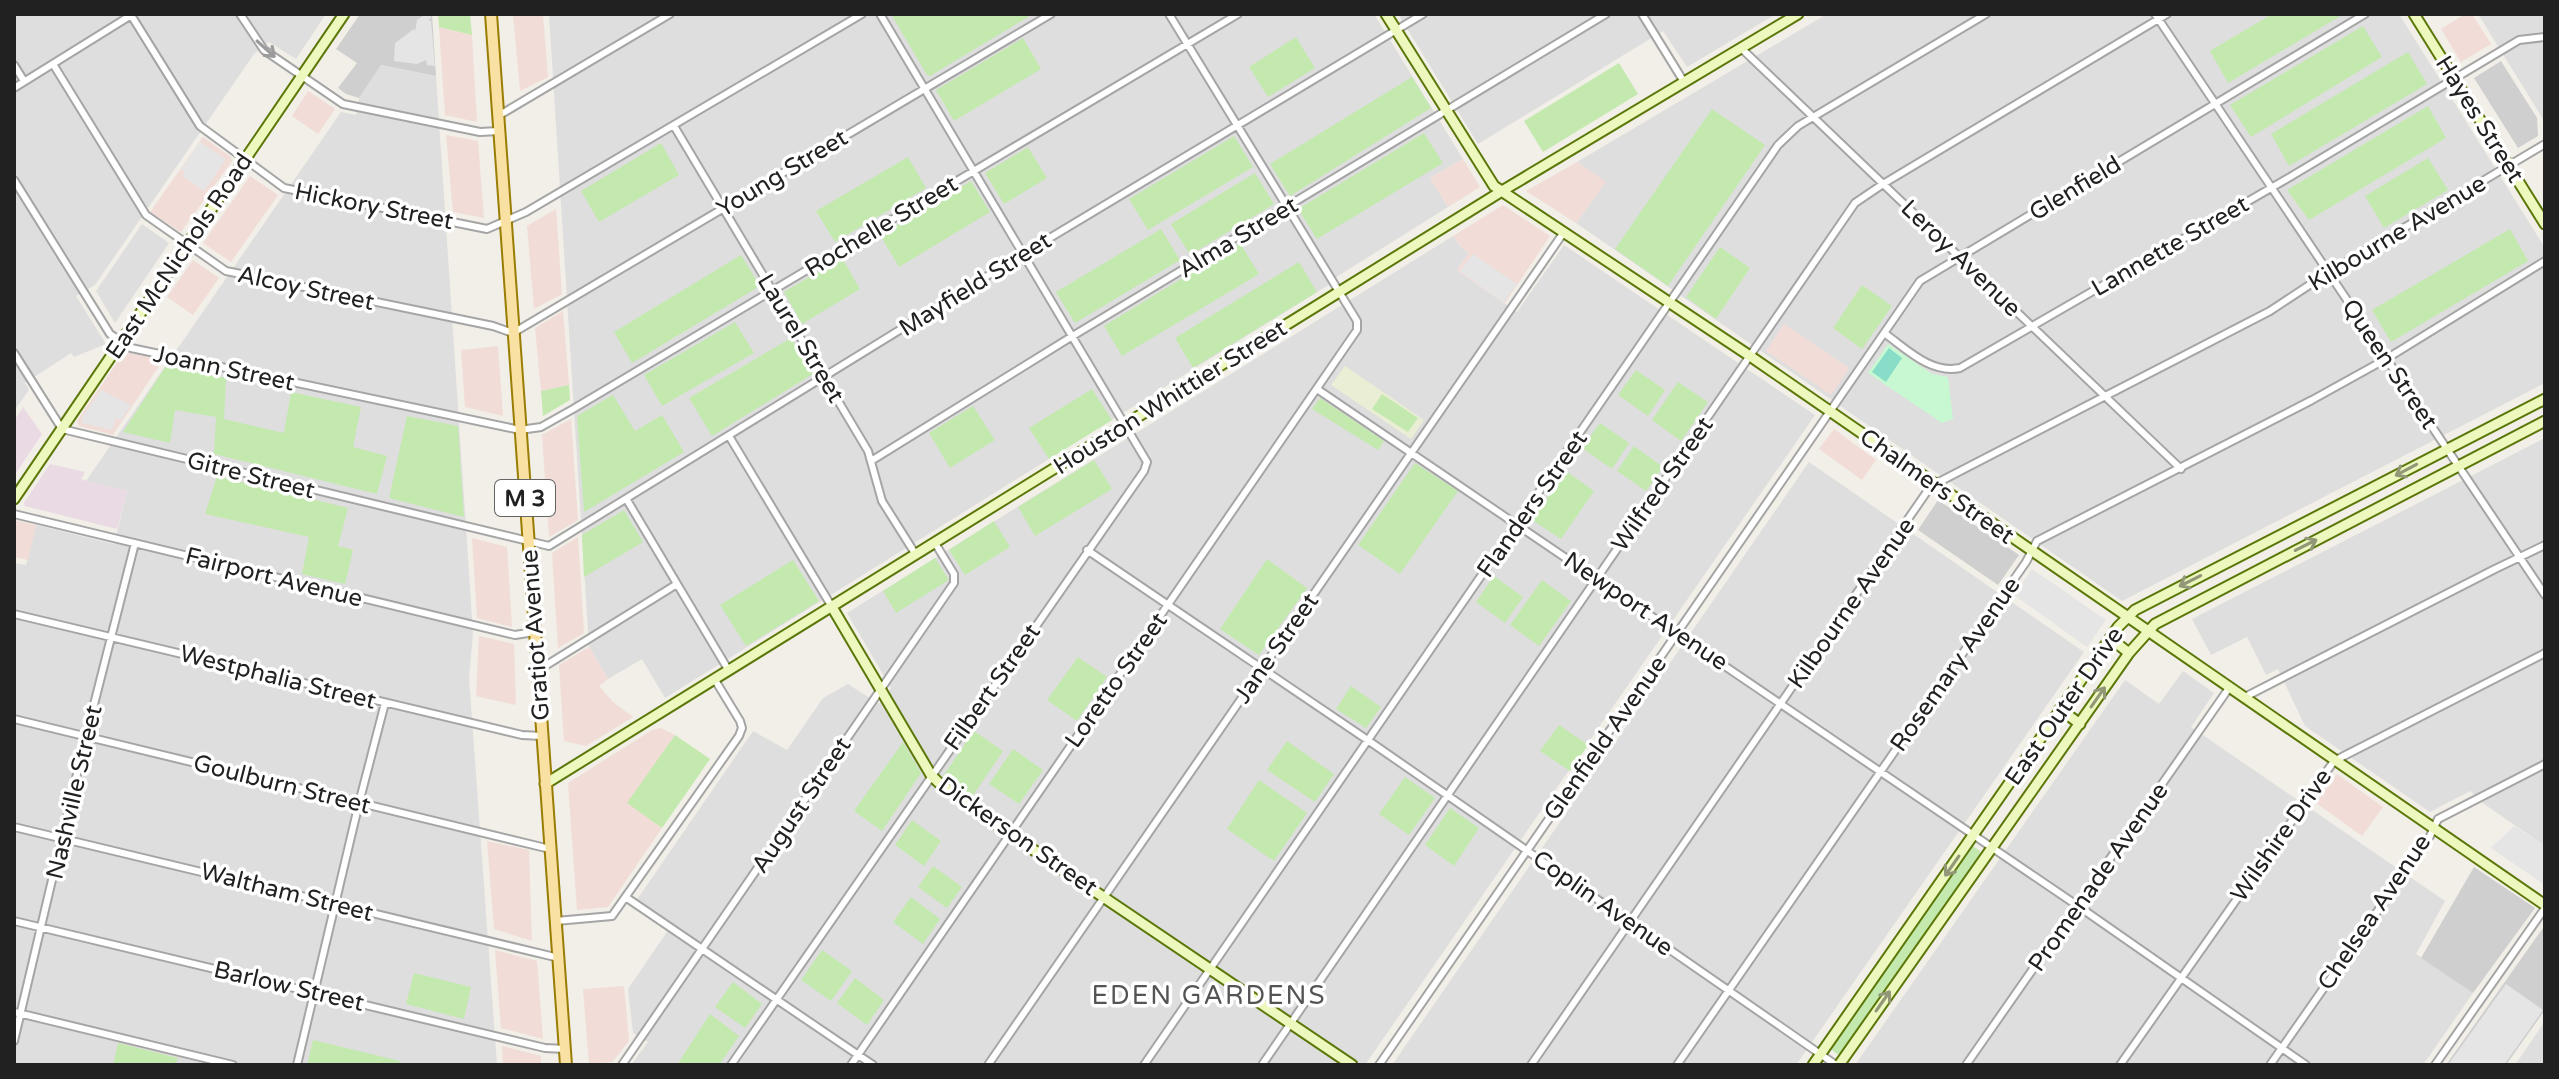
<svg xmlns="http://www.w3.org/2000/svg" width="2559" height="1079" font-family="'Varela Round',sans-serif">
  <rect width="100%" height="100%" fill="#f1efe7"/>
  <path fill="#dfdede" d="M14,14H326L296,59L269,42L254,54L95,285L76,296L106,344L74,357L71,353L25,383L29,390L14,411Z
    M549,14H1374L1463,159L1430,178L1448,207L1338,276L1327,286L665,698L642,659L608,679L589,647Z
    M1398,14H1776L1687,67L1663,31L1478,144Z
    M1827,14H2399L2545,248V383L2122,601L1576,223L1605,182L1577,162Z
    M2478,14H2545V135L2544,122L2540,114Z
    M381,65L436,76L473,633L469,678L497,1065H14V563L26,565L36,525L114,544L127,491L86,481L341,112L356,115L359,98Z
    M142,224L169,243L115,323L96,291Z
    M1453,236L1462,248L1469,253L1457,270L1517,312L1564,245L1815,415L1365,1065H631L648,1042L633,1033L628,989L671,926L636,901L753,731L787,750L823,698L848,684L879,704L891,688L847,613Z
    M2545,438V846L2484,804L2470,791L2430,812L2305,726L2278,669L2266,675L2247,637L2211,655L2192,619Z
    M1809,462L2084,652L1796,1065H1392Z
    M2183,671L2214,693L2191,727L2445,901L2416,954L2473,993L2423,1065H1855L2125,680L2159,704Z
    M2545,1021V1065H2515Z"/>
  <path fill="#f1dcd8" d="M513,14H543L548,77L520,91Z
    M2465,14H2472L2491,44L2461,62L2441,29Z
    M439,27L472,35L477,122L445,115Z
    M308,91L335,109L318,134L292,116Z
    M446,135L478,141L484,218L453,212Z
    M203,137L231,157L232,161L181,232L150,212Z
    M1463,159L1480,187L1448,207L1430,178Z
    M1577,162L1606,182L1576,223L1526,191Z
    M250,176L278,195L231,262L203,243Z
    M1503,205L1550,236L1505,303L1457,270L1469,253L1462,248L1453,236Z
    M556,209L562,294L534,309L527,226Z
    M193,260L219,278L193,315L167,297Z
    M563,311L569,385L541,391L535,328Z
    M1784,324L1849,368L1831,395L1766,351Z
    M498,346L503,416L465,407L461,350Z
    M128,353L163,360L113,435L79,426L77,421L123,354Z
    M571,419L578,520L549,537L542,435Z
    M1834,429L1876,460L1862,480L1819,449Z
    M14,520L36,525L28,560L14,557Z
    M578,537L584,633L558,648L552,553Z
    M472,538L507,547L512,627L477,618Z
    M479,636L514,644L516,705L476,696Z
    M589,647L608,679L599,686L613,702L633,717L586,746L564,741L559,665Z
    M661,728L675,735L628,803L662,828L608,907L577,910L568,783L652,730Z
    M2337,774L2383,807L2362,836L2316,803Z
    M487,841L529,850L532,941L494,929Z
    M495,950L537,961L543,1039L501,1028Z
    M624,986L629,1041L612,1062L589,1064L583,989Z
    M502,1046L541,1056V1065H503Z"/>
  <path fill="#eadae4" d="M23,407L42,434L14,476V421Z
    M50,464L85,472L81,479L86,481L127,491L117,529L25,506L24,503Z"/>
  <path fill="#cfcfcf" d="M360,14H432L436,76L381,65L359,98L346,94L338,88L357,63L336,49Z
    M2501,61L2537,118L2538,136L2518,148L2474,78Z
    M1938,500L2019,555L1998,585L1918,530Z
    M2474,867L2535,908L2473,993L2421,958Z
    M2545,925V1010L2506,1065H2446Z"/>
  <path fill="#e9eed4" d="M1345,366L1424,420L1411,439L1331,385Z"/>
  <path fill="#c3e9af" d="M438,14H470L472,35L439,27Z
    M891,14H1033L930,76L927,75Z
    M2272,14H2344L2228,83L2210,51Z
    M2363,26L2382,57L2251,137L2230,105Z
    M1296,37L1315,68L1268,97L1249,67Z
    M1023,38L1041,69L954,121L936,90Z
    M2408,52L2427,84L2289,166L2271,134Z
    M1619,63L1638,94L1543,152L1524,121Z
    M1412,77L1431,108L1290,196L1270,164Z
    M2428,106L2446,138L2309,220L2287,190Z
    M1712,109L1765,145L1668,286L1615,249Z
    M1424,133L1443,163L1317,239L1298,209Z
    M1234,136L1253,167L1148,230L1129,199Z
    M661,143L679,175L599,222L581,191Z
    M1028,147L1047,178L1004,204L985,173Z
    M908,157L926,188L835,242L816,211Z
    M2428,158L2448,190L2384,228L2365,196Z
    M1255,173L1274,204L1190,255L1171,224Z
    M971,181L990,212L899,267L880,235Z
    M1161,229L1180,260L1075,323L1056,292Z
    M2510,229L2528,261L2391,342L2372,310Z
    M1240,243L1259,274L1122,356L1104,326Z
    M1720,247L1750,268L1716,319L1686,297Z
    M741,255L760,286L632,363L614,332Z
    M842,258L860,289L802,324L784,292Z
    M1299,262L1317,292L1193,368L1175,338Z
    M1862,285L1892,306L1862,349L1833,328Z
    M735,322L754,353L662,406L644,375Z
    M791,338L813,374L712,436L689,398Z
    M166,366L226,378L224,419L284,433L291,392L361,407L353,447L387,456L377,494L214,454L216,417L175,410L170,443L123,432Z
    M1636,370L1665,390L1648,416L1618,395Z
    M1678,382L1708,402L1681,441L1652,420Z
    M569,385L570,400L543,416L541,391Z
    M1092,389L1112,420L1049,459L1029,428Z
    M1382,394L1418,418L1408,432L1372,409Z
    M613,395L635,431L662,415L684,452L584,512L577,416Z
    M1320,398L1384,441L1378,450L1312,409Z
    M973,406L995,440L950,468L929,433Z
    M407,416L458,426L464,517L389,498Z
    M1600,423L1629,443L1612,469L1582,448Z
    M1634,446L1663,467L1646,491L1617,471Z
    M1094,460L1112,489L1035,536L1018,507Z
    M1415,463L1458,491L1400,574L1358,545Z
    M1566,471L1594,491L1561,539L1532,520Z
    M217,476L348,508L338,546L353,550L345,584L302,574L309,537L205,514Z
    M624,510L643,542L584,577L582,535Z
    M994,521L1010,547L965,575L949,550Z
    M935,558L949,580L896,613L883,591Z
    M1267,559L1307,588L1259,655L1220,629Z
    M793,560L819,601L746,646L720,605Z
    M1494,576L1523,597L1505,623L1476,602Z
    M1542,580L1571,601L1539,646L1510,625Z
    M1078,657L1107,677L1077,721L1047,700Z
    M1351,686L1381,707L1366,728L1336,709Z
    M1559,725L1588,745L1570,771L1540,751Z
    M974,731L1003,751L972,797L943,776Z
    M675,735L710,759L662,828L627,803Z
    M1287,741L1334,774L1315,802L1267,770Z
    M903,742L921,773L882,831L854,811Z
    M1013,749L1043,770L1019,804L989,784Z
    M1405,777L1435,798L1409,835L1379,814Z
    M1259,780L1307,813L1274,861L1227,829Z
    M1450,808L1479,828L1454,866L1425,845Z
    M912,820L941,841L924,866L895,845Z
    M1973,846L1980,851V854L1842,1052L1837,1054L1832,1050V1046Z
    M933,866L962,887L947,908L918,887Z
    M911,897L940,919L923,944L893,922Z
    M822,950L852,971L831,1001L801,980Z
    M414,973L471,987L464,1019L406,1004Z
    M855,978L884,1000L867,1025L837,1003Z
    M733,982L762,1004L745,1028L715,1007Z
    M710,1014L739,1036L719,1065H677Z
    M313,1040L400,1061L399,1065H307Z
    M118,1043L178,1058L175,1065H113Z"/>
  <path fill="#c7f8d2" d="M1888,344L1932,374L1948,377L1953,419L1942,423L1868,373Z"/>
  <path fill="#88ddc9" d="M1889,348L1902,358L1886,382L1872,372Z"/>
  <path fill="#e5e5e5" d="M426,14H431V18L428,20L431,21L435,66L427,65L426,60L417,64L394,61L395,43L414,29L415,32L417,20Z
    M200,142L226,159L204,191L182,176L185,172L181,169Z
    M1473,254L1517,284L1504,302L1460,271Z
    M101,390L131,405L121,420L116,418L112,430L82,423V417Z
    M2032,569L2106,620L2087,647L2014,595Z
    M2514,826L2545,846V885L2491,848Z
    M2506,984L2543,1010L2504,1065H2448Z"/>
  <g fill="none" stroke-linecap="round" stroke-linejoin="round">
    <defs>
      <path id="street" d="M240,14L264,50L343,104L480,132L499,131
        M1642,14L1684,82
        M2155,14L2545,595
        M131,15L200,126L284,188L487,229L526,212L862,14
        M1741,48L2181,469
        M53,64L146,215L226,271L493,326L513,333L1051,14
        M14,65L24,81
        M14,88L133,14
        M498,116L670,14
        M674,126L868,451L882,501L916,555
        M14,180L110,334L131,348L520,430L541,427L573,409L1238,14
        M1884,333C1907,349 1930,374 1960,368L2290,177L2519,40L2545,37
        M14,353L62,429L549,546L1023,254L1423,14
        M1317,389L2078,906L2306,1065
        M729,436L832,607
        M871,461L1071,337L1606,14
        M627,500L729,671
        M14,514L515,635L534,632
        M1087,550L1369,741L1836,1065
        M14,614L522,735L542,736
        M537,671L677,584
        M2243,698L2495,569L2545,545
        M14,719L550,849
        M14,827L559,958
        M627,898L873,1065
        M14,921L545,1048L565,1049
        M556,921L612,916L739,736L742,728L740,721L715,680
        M14,1012L233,1065
        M14,1041L86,736L135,543
        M297,1065L359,803L385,703
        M622,1065L954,583V574L935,543
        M731,1065L1144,471L1147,462L880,14
        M851,1065L1357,330V321L1169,14
        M988,1065L1564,232
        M1144,1065L1778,145L1798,126L1986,14
        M1262,1065L1855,203L1883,184L2167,14
        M1379,1065L1920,281L2365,14
        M1531,1065L1926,493L1935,484L2270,311L2323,276L2545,144
        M1677,1065L2026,562L2037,541L2312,400L2386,359L2545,261
        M1966,1065L2229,688
        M2120,1065L2334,761L2545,653
        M2270,1065L2430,836L2438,819L2545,764
        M2435,1065L2545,908"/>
      <path id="secondary" d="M1386,14L1494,186L1750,356L2545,905
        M2414,14L2545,224
        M14,499L344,14
        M832,607L931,775L938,782L1010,834L1352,1065
        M2110,638L2129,653
        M2060,709L2080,724
        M545,784L1502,191L1798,14
        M1813,1065L2118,627L2135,610L2545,399
        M1839,1065L2129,653L2155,624L2545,421"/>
      <path id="primary" d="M491,14L566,1065"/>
    </defs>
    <use href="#street" stroke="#a5a5a5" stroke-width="10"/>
    <use href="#secondary" stroke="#5b7708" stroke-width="13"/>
    <use href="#primary" stroke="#997d04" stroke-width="14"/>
    <use href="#street" stroke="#fff" stroke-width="6"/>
    <use href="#secondary" stroke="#edf8be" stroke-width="9"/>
    <use href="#primary" stroke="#f9e1a4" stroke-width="10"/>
  </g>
  <defs><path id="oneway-shaft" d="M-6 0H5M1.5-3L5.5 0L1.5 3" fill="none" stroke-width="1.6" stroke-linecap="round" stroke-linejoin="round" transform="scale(2)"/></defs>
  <use stroke="#9b9b9b" href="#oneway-shaft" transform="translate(266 49) rotate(42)"/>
  <g stroke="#919777">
    <use href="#oneway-shaft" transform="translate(2406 470) rotate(152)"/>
    <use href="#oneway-shaft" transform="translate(2306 545) rotate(-27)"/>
    <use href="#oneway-shaft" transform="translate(2190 581) rotate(153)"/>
    <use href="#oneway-shaft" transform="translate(2098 697) rotate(-55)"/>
    <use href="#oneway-shaft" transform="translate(1952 866) rotate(125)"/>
    <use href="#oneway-shaft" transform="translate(1883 1001) rotate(-55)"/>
  </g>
  <g text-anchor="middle" stroke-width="7" stroke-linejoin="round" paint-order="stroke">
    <rect fill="#fff" stroke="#646464" stroke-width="2" x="495" y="480" width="60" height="36" rx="6"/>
    <g font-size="22" font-weight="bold" fill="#212121">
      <text x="525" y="506">M 3</text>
    </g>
    <g font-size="24" fill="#212121" stroke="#fff">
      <text transform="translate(2480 119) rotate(58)" y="8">Hayes Street</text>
      <text transform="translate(782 173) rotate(-31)" y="8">Young Street</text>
      <text transform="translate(2075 188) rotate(-31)" y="8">Glenfield</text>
      <text transform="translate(374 206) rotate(11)" y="8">Hickory Street</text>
      <text transform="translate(881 226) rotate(-31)" y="8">Rochelle Street</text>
      <text transform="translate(2397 233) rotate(-31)" y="8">Kilbourne Avenue</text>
      <text transform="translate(1238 237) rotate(-31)" y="8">Alma Street</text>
      <text transform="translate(2170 246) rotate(-30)" y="8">Lannette Street</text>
      <text transform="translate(179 256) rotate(-56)" y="8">East McNichols Road</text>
      <text transform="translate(1961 258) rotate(44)" y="8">Leroy Avenue</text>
      <text transform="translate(975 284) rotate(-32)" y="8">Mayfield Street</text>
      <text transform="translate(306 288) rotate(12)" y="8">Alcoy Street</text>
      <text transform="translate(801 338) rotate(59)" y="8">Laurel Street</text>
      <text transform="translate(2390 364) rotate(56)" y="8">Queen Street</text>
      <text transform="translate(224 368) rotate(12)" y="8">Joann Street</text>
      <text transform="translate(1170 397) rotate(-32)" y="8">Houston Whittier Street</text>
      <text transform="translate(251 475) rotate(14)" y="8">Gitre Street</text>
      <text transform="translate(1662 484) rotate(-55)" y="8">Wilfred Street</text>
      <text transform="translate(1937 486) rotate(35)" y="8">Chalmers Street</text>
      <text transform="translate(1532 504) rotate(-55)" y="8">Flanders Street</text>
      <text transform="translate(274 577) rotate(14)" y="8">Fairport Avenue</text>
      <text transform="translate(1851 603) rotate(-55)" y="8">Kilbourne Avenue</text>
      <text transform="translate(1646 611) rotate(34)" y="8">Newport Avenue</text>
      <text transform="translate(535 635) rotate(-94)" y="8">Gratiot Avenue</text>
      <text transform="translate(1276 648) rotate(-55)" y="8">Jane Street</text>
      <text transform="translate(1955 664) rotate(-55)" y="8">Rosemary Avenue</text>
      <text transform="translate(278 677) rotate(14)" y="8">Westphalia Street</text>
      <text transform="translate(1116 680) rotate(-55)" y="8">Loretto Street</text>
      <text transform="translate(992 687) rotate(-55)" y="8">Filbert Street</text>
      <text transform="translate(2064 706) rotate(-55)" y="8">East Outer Drive</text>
      <text transform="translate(1605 738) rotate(-55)" y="8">Glenfield Avenue</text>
      <text transform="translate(282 784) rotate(14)" y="8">Goulburn Street</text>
      <text transform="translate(74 792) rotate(-77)" y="8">Nashville Street</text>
      <text transform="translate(801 805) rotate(-56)" y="8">August Street</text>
      <text transform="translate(2281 835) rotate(-55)" y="8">Wilshire Drive</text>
      <text transform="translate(1018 836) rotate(35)" y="8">Dickerson Street</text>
      <text transform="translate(2098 877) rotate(-55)" y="8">Promenade Avenue</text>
      <text transform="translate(287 892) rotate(14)" y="8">Waltham Street</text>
      <text transform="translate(1603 903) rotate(35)" y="8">Coplin Avenue</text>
      <text transform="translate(2374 912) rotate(-56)" y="8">Chelsea Avenue</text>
      <text transform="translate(289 986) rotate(13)" y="8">Barlow Street</text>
    </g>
    <g font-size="26" letter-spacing="2" fill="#545454" stroke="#fff">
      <text x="1209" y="1004">EDEN GARDENS</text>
    </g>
  </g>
  <rect width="2559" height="1079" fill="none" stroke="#212121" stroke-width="32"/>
</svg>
